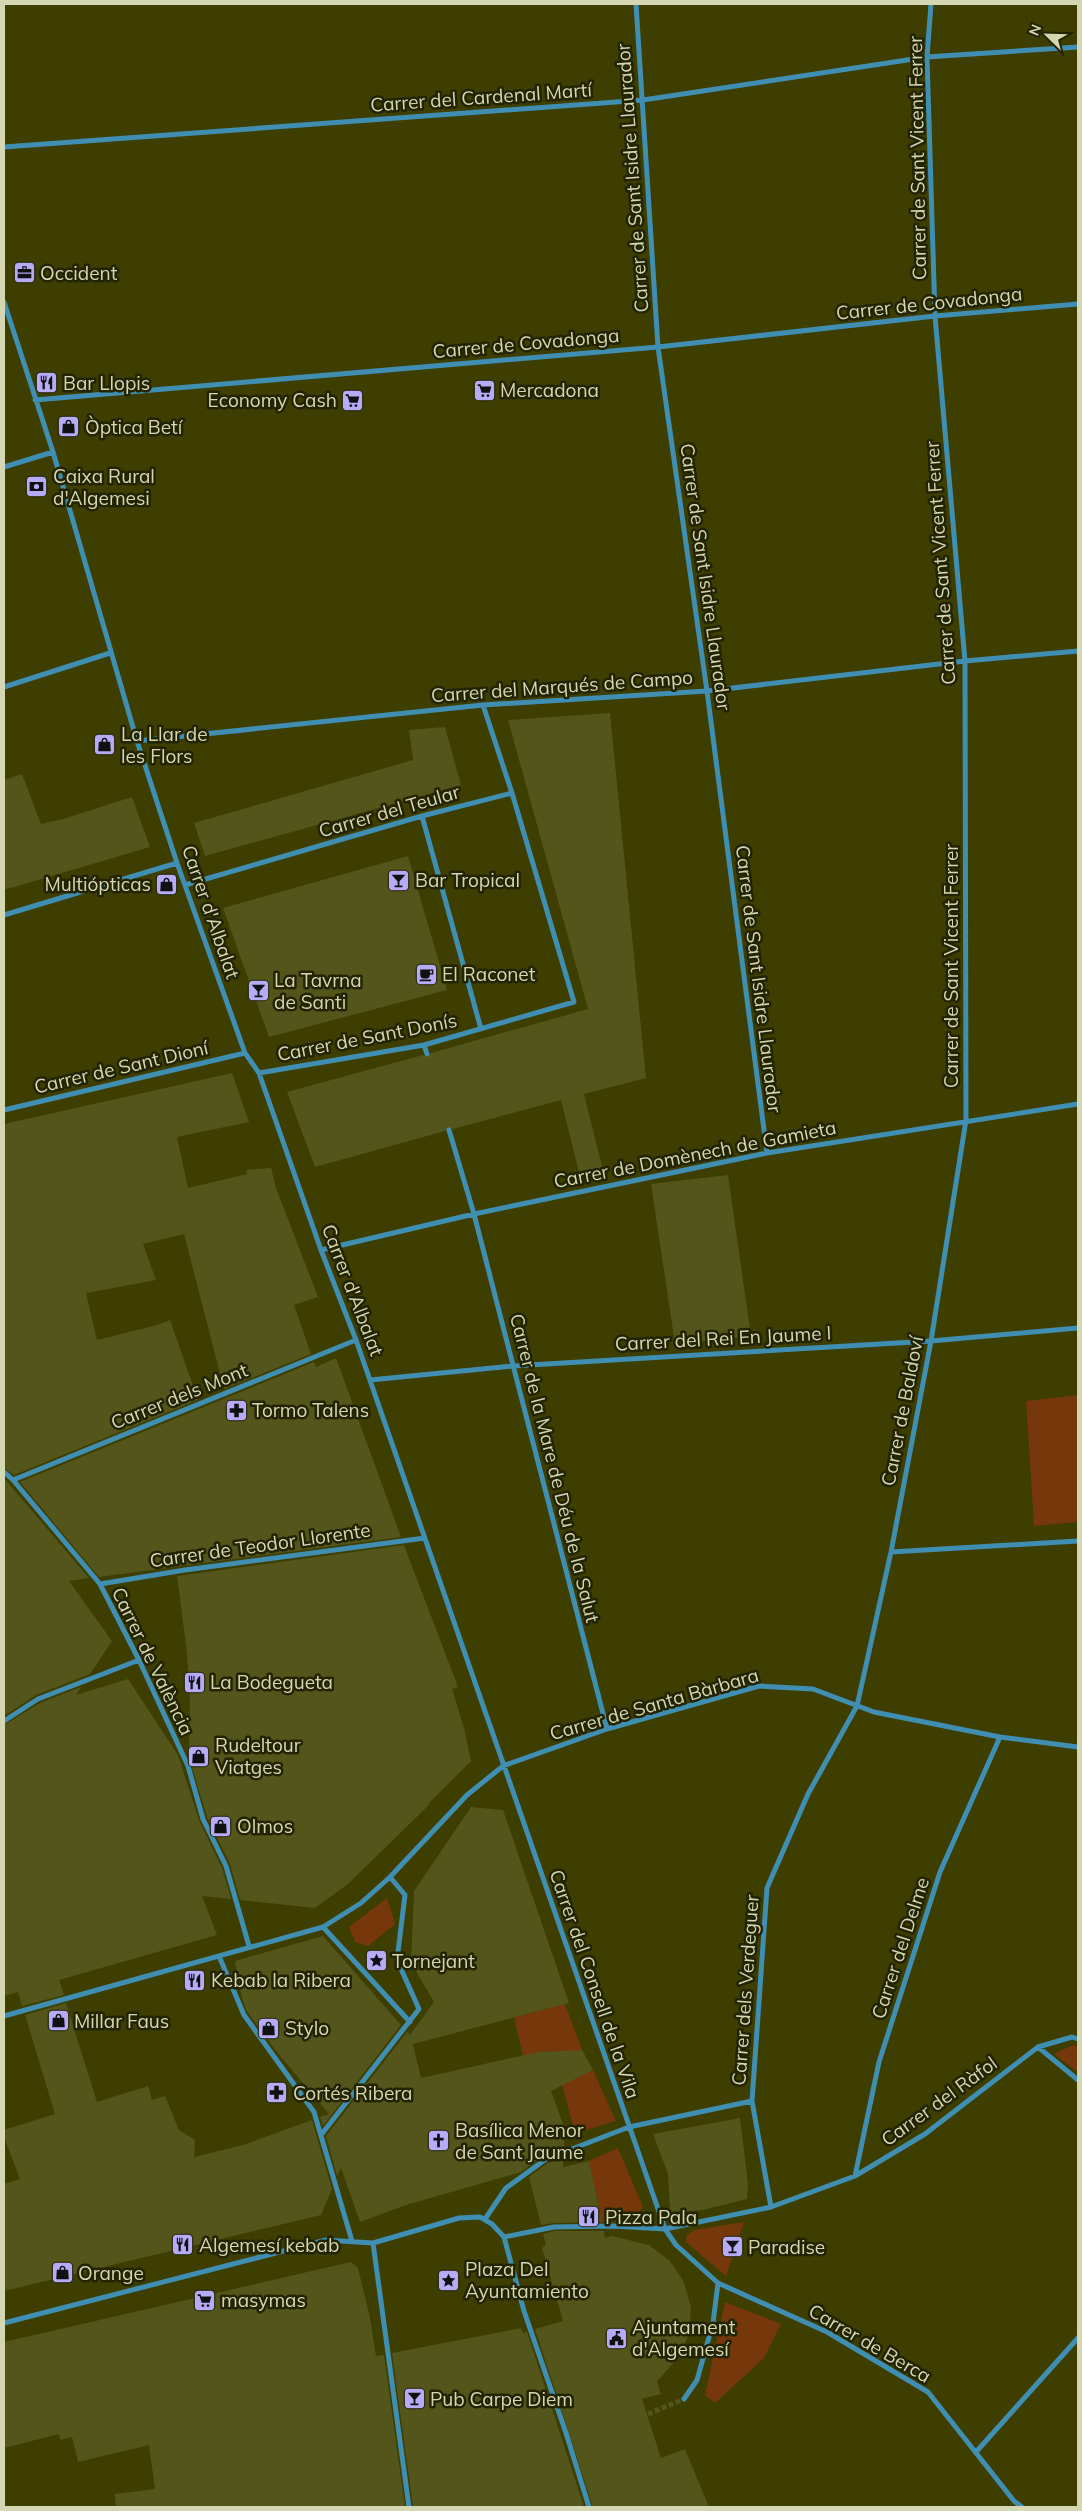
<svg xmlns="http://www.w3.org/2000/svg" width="1082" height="2511" font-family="Mulish,sans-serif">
  <rect width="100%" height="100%" fill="#3d3e00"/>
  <path fill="#76380a" d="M1078,1395V1522L1034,1526L1026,1401Z
    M387,1898L395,1924L368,1946L355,1942L349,1927Z
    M565,2004L582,2050L524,2060L514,2017Z
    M1073,2045L1078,2047V2072L1054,2054Z
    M593,2070L616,2121L575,2133L562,2085Z
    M618,2148L643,2207L634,2218L602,2222L589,2161Z
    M744,2222L726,2276L686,2242L687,2235L694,2230Z
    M725,2302L781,2324L764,2358L715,2403L705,2395Z"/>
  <path fill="#53551b" d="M610,713L646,1078L584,1094L603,1170L580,1176L561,1100L453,1129L448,1126L445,1131L315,1167L287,1092L423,1055L428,1058L431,1053L588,1009L508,720Z
    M445,727L461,785L205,856L194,823L413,760L409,730Z
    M22,774L41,824L63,819L132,797L150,847L4,890V780Z
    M408,856L447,990L269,1037L223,908Z
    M232,1073L249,1122L177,1137L188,1188L247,1174L246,1170L271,1168L276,1188L318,1297L294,1305L311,1354L224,1389L184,1234L143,1244L156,1280L86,1293L97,1340L157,1325L170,1320L198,1400L14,1475L4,1468V1124Z
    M728,1175L751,1336L675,1344L651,1184Z
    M336,1358L401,1537L99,1577L20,1482L314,1362L316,1367Z
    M4,1478L89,1578L69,1581L112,1641L90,1674L36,1695L4,1716Z
    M404,1545L458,1687L452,1689L464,1728L471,1761L428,1804H430L348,1884L315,1908L240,1900L230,1864L207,1817L189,1757L190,1697L187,1653L177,1576Z
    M128,1679L178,1755L199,1820L222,1868L231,1899L202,1896L217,1935L59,1980L64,1995L22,2006L18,1992L4,1996V1725L40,1703L81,1687L76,1695Z
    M471,1807L503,1810L569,2003L413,2044L421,2078L538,2052L582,2050L593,2070L551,2091L565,2129L564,2147L544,2155L521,2172L406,2205L360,2222L341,2168L337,2176L326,2136L407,2032L410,2035L434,2002L411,1963L414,1891Z
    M323,1936L401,2025L323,2126L320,2117L329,2114L276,2051L246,2010L242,1998L235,1961Z
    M66,2003L97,2102L148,2086L152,2100L165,2096L179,2130L195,2140L194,2157L243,2145L312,2120L332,2189L321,2215L4,2291V2184L20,2179L4,2137V2130L55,2114L25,2015Z
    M740,2118L748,2184L747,2199L703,2210L670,2213L668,2174L653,2134Z
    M564,2157L563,2167L589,2161L602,2222L554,2223L541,2225L529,2177L548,2163Z
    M554,2231H604L605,2238L612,2236L649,2245L670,2261L684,2282L691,2308L689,2334L679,2357L657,2381L661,2394L642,2399L661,2458L685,2449L709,2507H593L535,2329L563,2321L542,2248L546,2245L543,2234Z
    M351,2262L358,2268L370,2318L376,2356L384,2355L405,2507H116L115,2494L155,2489L149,2445L78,2462L72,2437L60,2440L59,2434L4,2448V2342Z
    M521,2328L523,2333L527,2332L584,2507H413L392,2353Z"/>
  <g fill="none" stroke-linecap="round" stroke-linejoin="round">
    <path stroke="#54551b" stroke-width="5" stroke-dasharray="5 2.5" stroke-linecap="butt" d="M427,1054L449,1130
      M566,2433L581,2442L684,2399"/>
    <path stroke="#408eb2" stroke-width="5" d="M636,4L658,347L707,691L767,1153
      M4,147L643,100L927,57L1078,47
      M4,302L53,452L137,741L177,863L245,1053L259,1073L321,1250L356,1340L665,2229L676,2245L718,2283L827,2332L928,2392L1014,2501L1022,2507
      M35,400L658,347L935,316L1078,304
      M4,467L53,452
      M4,687L110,653
      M137,741L483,705L707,691L965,661L1078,651
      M422,816L481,1029
      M185,885L422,816L512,793L483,705
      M4,915L177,863
      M424,1045L427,1054
      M259,1073L424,1045L574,1002L512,793
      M4,1110L245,1053
      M449,1130L474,1214L607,1729
      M321,1250L474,1214L767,1153L1078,1104
      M370,1380L513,1366L931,1341L1078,1328
      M4,1472L13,1480L100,1584L139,1660L188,1766L203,1819L226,1866L249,1946
      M13,1480L356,1340
      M891,1552L1078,1541
      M100,1584L185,1570L425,1538
      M4,1721L38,1699L139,1660
      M323,1927L410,2022
      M219,1956L244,2015L314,2112L352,2241
      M4,2016L323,1927L361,1903L390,1877L467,1795L503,1766L607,1729L759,1686L813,1689L874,1712L1000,1737L1078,1747
      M1038,2047L1078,2080
      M321,2135L419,2009L397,1960L405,1895L390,1877
      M855,2176L879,2062L940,1872L1000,1737
      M771,2207L752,2101L767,1888L808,1794L857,1706L891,1552L931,1341L966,1120L965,661L935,316L927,57L931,4
      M485,2219L506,2188L546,2159L629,2127L752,2101
      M504,2237L554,2227L613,2226L665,2229L771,2207L855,2176L925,2134L1038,2047L1072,2037L1078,2039
      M373,2243L409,2507
      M4,2323L326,2240L373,2243L459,2218L480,2217L492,2224L504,2237L524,2311L566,2433L589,2507
      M684,2399L697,2380L713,2323L718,2283
      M976,2452L1078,2338"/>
  </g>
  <defs>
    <symbol id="office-square" viewBox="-11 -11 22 22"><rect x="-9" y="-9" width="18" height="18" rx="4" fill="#b7abf8" stroke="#232404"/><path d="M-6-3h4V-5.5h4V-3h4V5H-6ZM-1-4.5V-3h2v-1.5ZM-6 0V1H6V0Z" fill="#111"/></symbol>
    <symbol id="restaurant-square" viewBox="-11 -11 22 22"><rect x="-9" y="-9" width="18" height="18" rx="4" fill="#b7abf8" stroke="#232404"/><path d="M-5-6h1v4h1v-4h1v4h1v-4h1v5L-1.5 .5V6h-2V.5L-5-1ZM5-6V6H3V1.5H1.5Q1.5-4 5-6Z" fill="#111"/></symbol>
    <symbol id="supermarket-square" viewBox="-11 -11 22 22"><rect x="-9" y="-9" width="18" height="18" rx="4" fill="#b7abf8" stroke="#232404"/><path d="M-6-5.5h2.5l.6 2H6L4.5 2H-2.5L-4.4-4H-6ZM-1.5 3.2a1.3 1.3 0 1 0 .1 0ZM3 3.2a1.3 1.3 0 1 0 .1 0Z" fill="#111"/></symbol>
    <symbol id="shop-square" viewBox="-11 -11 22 22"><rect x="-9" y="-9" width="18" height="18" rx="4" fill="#b7abf8" stroke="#232404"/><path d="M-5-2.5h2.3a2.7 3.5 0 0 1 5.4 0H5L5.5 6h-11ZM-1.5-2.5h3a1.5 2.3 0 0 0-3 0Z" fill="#111"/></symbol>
    <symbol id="bank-square" viewBox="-11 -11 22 22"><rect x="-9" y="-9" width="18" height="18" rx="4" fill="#b7abf8" stroke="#232404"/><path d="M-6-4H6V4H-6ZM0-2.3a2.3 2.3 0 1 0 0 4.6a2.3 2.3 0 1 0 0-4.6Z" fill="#111"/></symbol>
    <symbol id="bar-square" viewBox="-11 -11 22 22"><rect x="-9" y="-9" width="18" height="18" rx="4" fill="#b7abf8" stroke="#232404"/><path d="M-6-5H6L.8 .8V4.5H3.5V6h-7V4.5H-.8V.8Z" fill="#111"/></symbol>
    <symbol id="cafe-square" viewBox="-11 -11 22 22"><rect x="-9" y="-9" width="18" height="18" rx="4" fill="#b7abf8" stroke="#232404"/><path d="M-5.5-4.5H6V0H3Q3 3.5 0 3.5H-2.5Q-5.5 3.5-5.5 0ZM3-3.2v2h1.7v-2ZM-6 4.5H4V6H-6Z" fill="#111"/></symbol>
    <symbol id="pharmacy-square" viewBox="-11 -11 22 22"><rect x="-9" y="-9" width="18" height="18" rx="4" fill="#b7abf8" stroke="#232404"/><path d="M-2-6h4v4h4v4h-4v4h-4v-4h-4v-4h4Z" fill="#111"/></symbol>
    <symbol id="sight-square" viewBox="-11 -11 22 22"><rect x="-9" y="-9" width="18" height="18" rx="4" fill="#b7abf8" stroke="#232404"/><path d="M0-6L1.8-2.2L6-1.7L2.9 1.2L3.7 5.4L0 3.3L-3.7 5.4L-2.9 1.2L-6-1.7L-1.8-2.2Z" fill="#111"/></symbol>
    <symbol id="church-square" viewBox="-11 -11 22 22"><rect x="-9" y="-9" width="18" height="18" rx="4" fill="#b7abf8" stroke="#232404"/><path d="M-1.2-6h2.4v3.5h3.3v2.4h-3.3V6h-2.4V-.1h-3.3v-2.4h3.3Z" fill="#111"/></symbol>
    <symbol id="civic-square" viewBox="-11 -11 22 22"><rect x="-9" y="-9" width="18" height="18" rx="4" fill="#b7abf8" stroke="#232404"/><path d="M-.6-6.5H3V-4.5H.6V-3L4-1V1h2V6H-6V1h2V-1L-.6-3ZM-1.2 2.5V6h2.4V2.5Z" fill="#111"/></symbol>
  </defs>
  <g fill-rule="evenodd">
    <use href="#office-square" x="12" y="260" width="25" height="25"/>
    <use href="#restaurant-square" x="34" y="370" width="25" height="25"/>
    <use href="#supermarket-square" x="472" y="378" width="25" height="25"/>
    <use href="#supermarket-square" x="340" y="388" width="25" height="25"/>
    <use href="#shop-square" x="56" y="414" width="25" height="25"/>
    <use href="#bank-square" x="24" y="474" width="25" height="25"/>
    <use href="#shop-square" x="92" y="732" width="25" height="25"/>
    <use href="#bar-square" x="386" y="868" width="25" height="25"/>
    <use href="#shop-square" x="154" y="872" width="25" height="25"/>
    <use href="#cafe-square" x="414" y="962" width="25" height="25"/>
    <use href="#bar-square" x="246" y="978" width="25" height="25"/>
    <use href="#pharmacy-square" x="224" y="1398" width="25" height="25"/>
    <use href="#restaurant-square" x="182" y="1670" width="25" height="25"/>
    <use href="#shop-square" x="186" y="1744" width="25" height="25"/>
    <use href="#shop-square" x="208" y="1814" width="25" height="25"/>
    <use href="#sight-square" x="364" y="1948" width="25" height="25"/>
    <use href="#restaurant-square" x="182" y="1968" width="25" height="25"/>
    <use href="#shop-square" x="46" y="2008" width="25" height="25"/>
    <use href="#shop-square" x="256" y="2016" width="25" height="25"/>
    <use href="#pharmacy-square" x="264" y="2080" width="25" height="25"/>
    <use href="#church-square" x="426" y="2128" width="25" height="25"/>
    <use href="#restaurant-square" x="576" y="2204" width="25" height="25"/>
    <use href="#restaurant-square" x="170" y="2232" width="25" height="25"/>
    <use href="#bar-square" x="720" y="2234" width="25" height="25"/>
    <use href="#shop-square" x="50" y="2260" width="25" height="25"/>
    <use href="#sight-square" x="436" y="2268" width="25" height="25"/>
    <use href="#supermarket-square" x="192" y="2288" width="25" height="25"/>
    <use href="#civic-square" x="604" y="2326" width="25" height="25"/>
    <use href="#bar-square" x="402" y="2386" width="25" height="25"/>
  </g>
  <g text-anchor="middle" stroke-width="5" stroke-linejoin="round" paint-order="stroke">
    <g font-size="19" fill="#d5d7b3" stroke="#232404">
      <text transform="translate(481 97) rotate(-4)" y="7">Carrer del Cardenal Martí</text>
      <text transform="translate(917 158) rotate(-91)" y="7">Carrer de Sant Vicent Ferrer</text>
      <text transform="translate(632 178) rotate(-94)" y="7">Carrer de Sant Isidre Llaurador</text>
      <text transform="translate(929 303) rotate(-6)" y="7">Carrer de Covadonga</text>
      <text transform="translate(526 343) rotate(-5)" y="7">Carrer de Covadonga</text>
      <text transform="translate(940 563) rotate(-94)" y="7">Carrer de Sant Vicent Ferrer</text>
      <text transform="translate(706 577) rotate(82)" y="7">Carrer de Sant Isidre Llaurador</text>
      <text transform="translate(562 686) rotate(-4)" y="7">Carrer del Marqués de Campo</text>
      <text transform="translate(389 811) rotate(-16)" y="7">Carrer del Teular</text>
      <text transform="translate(211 912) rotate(71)" y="7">Carrer d'Albalat</text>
      <text transform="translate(951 966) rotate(-90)" y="7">Carrer de Sant Vicent Ferrer</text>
      <text transform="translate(759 979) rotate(83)" y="7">Carrer de Sant Isidre Llaurador</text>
      <text transform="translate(367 1037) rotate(-11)" y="7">Carrer de Sant Donís</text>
      <text transform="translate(121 1067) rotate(-13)" y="7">Carrer de Sant Dioní</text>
      <text transform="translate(695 1154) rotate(-11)" y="7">Carrer de Domènech de Gamieta</text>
      <text transform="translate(353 1290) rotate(69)" y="7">Carrer d'Albalat</text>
      <text transform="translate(723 1338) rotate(-3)" y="7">Carrer del Rei En Jaume I</text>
      <text transform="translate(179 1396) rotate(-22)" y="7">Carrer dels Mont</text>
      <text transform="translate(902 1411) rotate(-79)" y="7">Carrer de Baldoví</text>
      <text transform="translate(555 1468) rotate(76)" y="7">Carrer de la Mare de Déu de la Salut</text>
      <text transform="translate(260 1545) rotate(-8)" y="7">Carrer de Teodor Llorente</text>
      <text transform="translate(153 1661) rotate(64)" y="7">Carrer de València</text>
      <text transform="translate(654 1704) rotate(-16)" y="7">Carrer de Santa Bàrbara</text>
      <text transform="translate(900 1948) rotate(-72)" y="7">Carrer del Delme</text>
      <text transform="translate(595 1984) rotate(71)" y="7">Carrer del Consell de la Vila</text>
      <text transform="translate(745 1990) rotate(-86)" y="7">Carrer dels Verdeguer</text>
      <text transform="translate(939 2101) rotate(-36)" y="7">Carrer del Ràfol</text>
      <text transform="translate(870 2343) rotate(30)" y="7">Carrer de Berca</text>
    </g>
    <g font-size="19" fill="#d5d7b3" stroke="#232404" text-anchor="start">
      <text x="40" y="280">Occident</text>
      <text x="63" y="390">Bar Llopis</text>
      <text x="500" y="397">Mercadona</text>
      <text x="337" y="407" text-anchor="end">Economy Cash</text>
      <text x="85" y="434">Òptica Betí</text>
      <text x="53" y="483">Caixa Rural<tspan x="53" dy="22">d'Algemesi</tspan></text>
      <text x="121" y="741">La Llar de<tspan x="121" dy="22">les Flors</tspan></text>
      <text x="415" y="887">Bar Tropical</text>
      <text x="151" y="891" text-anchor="end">Multiópticas</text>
      <text x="442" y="981">El Raconet</text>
      <text x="274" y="987">La Tavrna<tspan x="274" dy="22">de Santi</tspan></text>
      <text x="252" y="1417">Tormo Talens</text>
      <text x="210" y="1689">La Bodegueta</text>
      <text x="215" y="1752">Rudeltour<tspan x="215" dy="22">Viatges</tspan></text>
      <text x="237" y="1833">Olmos</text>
      <text x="392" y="1968">Tornejant</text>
      <text x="211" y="1987">Kebab la Ribera</text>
      <text x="74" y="2028">Millar Faus</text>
      <text x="285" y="2035">Stylo</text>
      <text x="293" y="2100">Cortés Ribera</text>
      <text x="455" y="2137">Basílica Menor<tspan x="455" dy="22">de Sant Jaume</tspan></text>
      <text x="605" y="2224">Pizza Pala</text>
      <text x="199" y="2252">Algemesí kebab</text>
      <text x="748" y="2254">Paradise</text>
      <text x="465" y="2276">Plaza Del<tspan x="465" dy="22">Ayuntamiento</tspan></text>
      <text x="78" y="2280">Orange</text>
      <text x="221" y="2307">masymas</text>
      <text x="632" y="2334">Ajuntament<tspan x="632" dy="22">d'Algemesí</tspan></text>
      <text x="430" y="2406">Pub Carpe Diem</text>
    </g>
  </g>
  <rect width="1082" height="2511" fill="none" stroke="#d5d7b3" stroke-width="10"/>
  <g transform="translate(1047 35) rotate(293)" stroke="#232404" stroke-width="4" paint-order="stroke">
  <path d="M0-4L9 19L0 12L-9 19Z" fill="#d5d7b3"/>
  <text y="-8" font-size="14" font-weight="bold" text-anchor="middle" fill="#d5d7b3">N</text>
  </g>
</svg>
